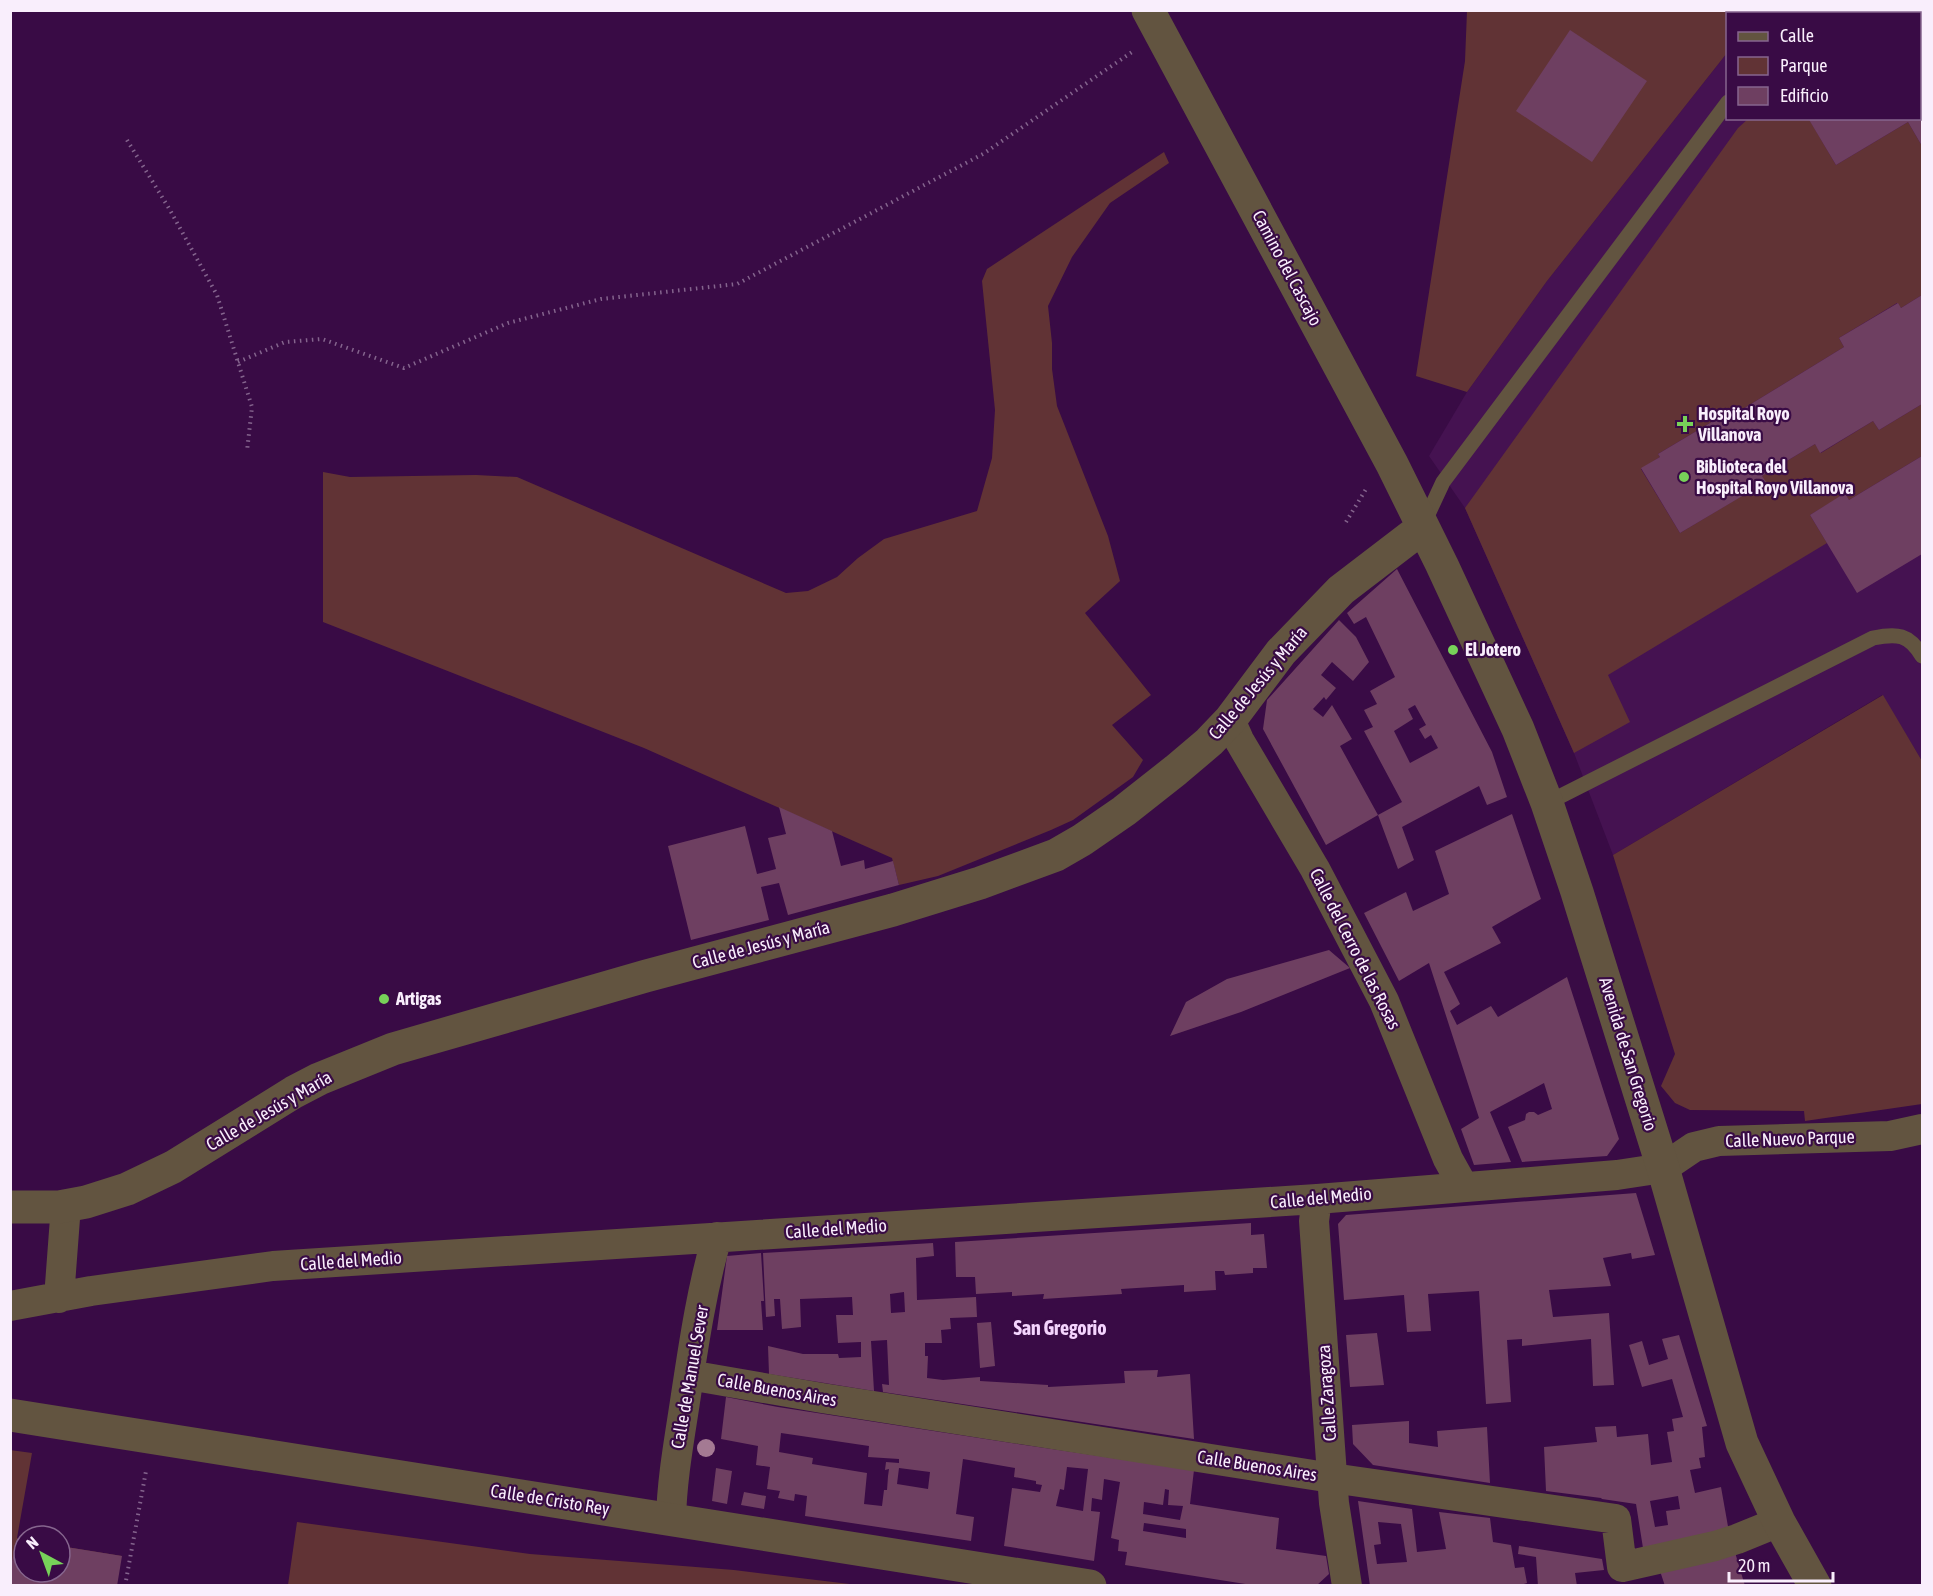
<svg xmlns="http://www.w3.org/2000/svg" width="1933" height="1596" font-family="'Asap Condensed',sans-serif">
  <rect width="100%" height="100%" fill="#390b45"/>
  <path fill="#451251" d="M1761,11H1922V761L1882,695L1613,855L1574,753L1465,508L1429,456L1467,392L1547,281L1727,53L1728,118H1920V14L1759,13Z"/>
  <path fill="#613335" d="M1467,11H1761L1759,13L1728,14L1727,53L1547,281L1467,392L1416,376L1465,61Z
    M1748,119H1809L1836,165L1908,122L1922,146V295L1901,308L1897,303L1839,338L1844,347L1728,418L1725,414L1658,454L1660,457L1641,469L1680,533L1765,482L1762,476L1815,444L1821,453L1873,421L1879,430L1922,404V456L1849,500L1845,494L1810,515L1827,543L1608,675L1630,722L1574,753L1465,508L1738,128Z
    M1164,152L1169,163L1110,203L1072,257L1048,306L1052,343V369L1057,406L1108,536L1120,581L1085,613L1151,695L1112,725L1143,760L1133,777L1073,820L1051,830L938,876L899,885L892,858L644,748L323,622V472L350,477L476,475L517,477L786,593L808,591L837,577L858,558L884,539L977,511L992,458L995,410L982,281L987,269Z
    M1883,695L1922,761V1104L1805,1121L1804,1111L1690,1110L1675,1103L1661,1086L1675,1054L1613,855Z
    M10,1450L32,1453L17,1538L24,1540V1572H60V1546L122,1556L11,1585Z
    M297,1522L530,1554L734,1570L858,1585H288Z"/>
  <path fill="#6e3f61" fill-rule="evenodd" d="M1922,22V146L1908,122L1836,165L1808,118H1920V24Z
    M1570,30L1647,81L1592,162L1516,111Z
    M1922,295V404L1879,430L1873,421L1820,453L1815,444L1762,476L1766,482L1680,533L1641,468L1660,457L1658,454L1725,414L1728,418L1844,347L1839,338L1898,303L1901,308Z
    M1922,456V554L1857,593L1810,515L1845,493L1849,500Z
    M1397,569L1492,752L1507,797L1487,805L1479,786L1402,827L1414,860L1398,869L1378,815L1326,845L1263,729L1267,700L1339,620L1356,637L1369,662L1353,681L1332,662L1321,675L1336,688L1326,700L1324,697L1313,709L1323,717L1332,705L1352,739L1340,746L1378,815L1402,802L1364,731L1373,727L1364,710L1377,704L1370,691L1395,677L1366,617L1354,624L1347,613ZM1415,705L1426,725L1419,729L1425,739L1431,735L1438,748L1410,763L1394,731L1413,719L1408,709Z
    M779,807L832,831L841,866L864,860L865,869L893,861L899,885L788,915L779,883L761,887L769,920L691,940L668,846L745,826L757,874L776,869L768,838L786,834Z
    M1512,814L1541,899L1492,927L1501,943L1444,972L1460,1004L1450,1011L1457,1025L1491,1006L1498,1017L1567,977L1619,1139L1607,1156L1522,1162L1508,1127L1525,1120L1526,1114L1529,1112H1534L1538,1115L1552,1109L1544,1083L1490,1112L1511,1162L1474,1165L1461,1129L1479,1118L1429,963L1399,981L1364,913L1406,892L1413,911L1449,894L1435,851Z
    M1329,950L1350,968L1241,1012L1170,1036L1186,1002L1227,979Z
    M1636,1193L1655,1255L1632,1259L1631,1253L1603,1258L1611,1286L1549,1290L1553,1317L1609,1313L1614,1385L1593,1386L1591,1339L1522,1346V1339L1507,1340L1511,1402L1486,1404L1479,1291L1428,1294L1431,1331L1407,1332L1404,1295L1344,1300L1338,1224L1346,1215Z
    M1251,1223V1235L1264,1234L1267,1268H1253V1273L1225,1275L1224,1271H1215L1216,1290L1184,1292V1285L1121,1289L1122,1294L1043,1299L1044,1294L1012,1296V1292L976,1294L975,1277H956L955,1242Z
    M933,1243L934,1256L916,1258L917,1300L976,1297L977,1317L950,1318L951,1329L941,1330L942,1343H925V1356H928L927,1378L943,1380L980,1377V1381L1048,1385V1387L1125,1383L1124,1371L1158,1370L1157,1377L1190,1374L1194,1439L883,1392L882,1384L889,1385L887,1340L871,1341L874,1391L769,1374L768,1346L803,1354H838L839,1358L861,1357V1342L838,1343L836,1315H853L852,1297L800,1299L801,1327L782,1329L780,1299H774L775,1316L766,1317L763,1253ZM904,1292L905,1312L891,1313L890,1294Z
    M761,1253L764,1301H761L763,1330H717L727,1256Z
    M991,1322L995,1366L980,1368L977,1323Z
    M1377,1333L1384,1385L1350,1387L1346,1335Z
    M1679,1335L1707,1426L1702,1427L1705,1457L1699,1458L1701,1468L1690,1470L1695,1493L1721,1487L1729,1532L1643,1548L1636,1504L1602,1499L1601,1498L1546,1491L1544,1447L1597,1442L1595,1427L1616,1426L1617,1437L1648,1434L1651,1465L1672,1462L1667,1432L1674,1431L1672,1419L1683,1417L1672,1379L1642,1387L1629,1345L1642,1341L1649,1365L1668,1359L1662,1339ZM1678,1496L1680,1509L1666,1511L1668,1525L1655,1527L1650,1501Z
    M726,1397L778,1407L1018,1444L1194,1470L1190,1504L1279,1518L1276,1549L1326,1556L1329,1574L1316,1586H1258L1125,1565L1127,1552L1118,1551L1119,1540L1111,1538L1120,1482L1104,1479L1102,1500L1092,1498L1091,1511L1100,1512L1094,1561L1004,1546L1012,1488L1040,1492L1042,1485L1036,1484V1481L1014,1477L1015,1468L963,1459L956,1514L974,1517L971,1541L805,1516L807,1496L795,1494L794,1501L778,1498L780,1491L767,1489L770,1467L756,1465L758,1446L721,1439ZM781,1433L869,1446L868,1457L899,1459V1463L886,1462L885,1470L889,1469L888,1476L887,1490H884L882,1506L864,1504L867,1473L812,1464L813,1458L779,1452ZM1067,1467L1088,1469L1083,1511L1056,1506L1060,1489L1064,1490ZM899,1468L930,1472L928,1489L897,1484ZM1165,1489L1169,1490L1168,1505L1183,1506L1180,1520L1143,1514L1144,1502L1163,1505ZM1144,1523L1186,1529V1538L1143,1531Z
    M1409,1421V1443L1438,1447L1437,1431L1487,1427L1490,1483L1373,1465L1353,1444L1352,1425Z
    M716,1468L732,1471L727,1504L712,1501Z
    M744,1492L766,1496L764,1509L741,1505Z
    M1358,1501L1412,1509L1417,1552L1446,1549L1439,1512L1490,1518L1493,1542L1511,1545L1515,1568L1524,1567L1527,1583L1518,1586H1370ZM1378,1522L1401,1524L1407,1562L1377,1564L1374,1545L1381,1544Z
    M17,1539L24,1540V1572H60V1546L122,1556L117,1586H10V1570Z
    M1519,1546L1602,1559L1604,1570L1575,1573L1577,1586H1538L1536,1557L1518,1554Z
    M1734,1549L1745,1586H1665L1660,1571Z"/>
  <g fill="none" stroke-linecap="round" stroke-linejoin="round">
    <path stroke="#84648d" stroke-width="4" stroke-dasharray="1.5 4.5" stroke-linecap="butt" d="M127,140L170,210L217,295L252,407L247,451
      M238,362L285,342L322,339L404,368L508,323L601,299L737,284L983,154L1132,52
      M1346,522L1366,489
      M125,1586L146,1471"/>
    <path stroke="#625440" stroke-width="15" d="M1836,14L1844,10
      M1423,525L1443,482L1728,102
      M1547,803L1873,638C1897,633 1909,634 1922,656"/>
    <path stroke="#625440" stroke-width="30" d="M1230,720L1239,740L1315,869L1384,1001L1448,1159L1463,1186
      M1317,1199L1314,1221L1334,1503L1347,1586
      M59,1298L66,1205
      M10,1306L91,1291L273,1266L1317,1199L1617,1175L1663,1168L1694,1147L1719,1141L1890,1136L1922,1129
      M689,1375L822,1398L1332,1478L1616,1519L1622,1567L1715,1546L1737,1539L1779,1522
      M671,1519C672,1477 680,1436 686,1395C694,1342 702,1288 717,1237"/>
    <path stroke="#625440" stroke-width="33" d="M1148,10L1392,464L1442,565L1518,729L1547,803L1577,892L1663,1168L1742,1443L1779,1522L1815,1586
      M10,1207H59L86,1202L127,1189L173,1167L294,1092L319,1079L393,1049L646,976L893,910L980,883L1056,855L1082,840L1124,811L1176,770L1209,742L1230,720L1281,652L1341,590L1422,528
      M10,1415L1090,1586"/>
  </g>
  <circle fill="#a47a93" cx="706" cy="1448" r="9"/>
  <g fill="#77d259" stroke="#390b45" stroke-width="2">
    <path d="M1682 415h6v6h6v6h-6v6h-6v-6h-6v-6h6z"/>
    <circle cx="1684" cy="477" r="6"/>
    <circle cx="1453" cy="650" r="6"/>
    <circle cx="384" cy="999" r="6"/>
  </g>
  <g text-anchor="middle" stroke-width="4.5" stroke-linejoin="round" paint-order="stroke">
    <g font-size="18" fill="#f9eefc" stroke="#390b45">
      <text transform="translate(1287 268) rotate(62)" y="6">Camino del Cascajo</text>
      <text transform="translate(1258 683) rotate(-50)" y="6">Calle de Jesús y María</text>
      <text transform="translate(761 945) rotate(-15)" y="6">Calle de Jesús y María</text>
      <text transform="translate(1355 949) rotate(63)" y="6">Calle del Cerro de las Rosas</text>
      <text transform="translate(1628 1054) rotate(73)" y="6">Avenida de San Gregorio</text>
      <text transform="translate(269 1111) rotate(-30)" y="6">Calle de Jesús y María</text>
      <text transform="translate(1790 1139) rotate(-2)" y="6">Calle Nuevo Parque</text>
      <text transform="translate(1321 1198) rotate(-5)" y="6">Calle del Medio</text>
      <text transform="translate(836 1229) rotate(-4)" y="6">Calle del Medio</text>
      <text transform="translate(351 1261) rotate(-4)" y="6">Calle del Medio</text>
      <text transform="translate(690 1377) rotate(-80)" y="6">Calle de Manuel Sever</text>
      <text transform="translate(777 1390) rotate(10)" y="6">Calle Buenos Aires</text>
      <text transform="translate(1327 1393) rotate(-94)" y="6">Calle Zaragoza</text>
      <text transform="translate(1257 1466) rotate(9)" y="6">Calle Buenos Aires</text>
      <text transform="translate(550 1500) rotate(9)" y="6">Calle de Cristo Rey</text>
    </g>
    <g font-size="18" font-weight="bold" fill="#f9eefc" stroke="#390b45" text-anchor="start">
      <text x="1698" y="420">Hospital Royo<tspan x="1698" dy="21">Villanova</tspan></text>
      <text x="1696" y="473">Biblioteca del<tspan x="1696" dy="21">Hospital Royo Villanova</tspan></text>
      <text x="1465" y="656">El Jotero</text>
      <text x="396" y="1005">Artigas</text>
    </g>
    <g font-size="20" font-weight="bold" fill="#f4d4fd" stroke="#390b45">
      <text x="1060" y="1335">San Gregorio</text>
    </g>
  </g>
  <rect width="1933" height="1596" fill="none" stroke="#f9eefc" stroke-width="24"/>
  <rect x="1726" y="12" width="195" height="108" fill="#390b45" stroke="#86668e" stroke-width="1.5"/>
  <rect x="1738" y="32" width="30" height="9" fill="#625440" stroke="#86668e" stroke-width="1.5"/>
  <text x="1780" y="42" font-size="18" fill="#f9eefc">Calle</text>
  <rect x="1738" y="57" width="30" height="18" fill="#613335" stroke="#86668e" stroke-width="1.5"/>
  <text x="1780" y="72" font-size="18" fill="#f9eefc">Parque</text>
  <rect x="1738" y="87" width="30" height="18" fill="#6e3f61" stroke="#86668e" stroke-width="1.5"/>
  <text x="1780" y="102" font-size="18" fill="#f9eefc">Edificio</text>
  <g transform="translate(42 1554) rotate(319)"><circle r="28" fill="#390b45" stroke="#86668e" stroke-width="1.5"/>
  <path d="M0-4.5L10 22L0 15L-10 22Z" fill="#77d259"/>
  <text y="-9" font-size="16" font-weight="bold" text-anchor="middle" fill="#f9eefc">N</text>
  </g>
  <path d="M1729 1572v9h104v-9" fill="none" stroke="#f9eefc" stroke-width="3"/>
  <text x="1738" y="1572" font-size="18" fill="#f9eefc" stroke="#390b45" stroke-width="4.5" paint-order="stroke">20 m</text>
</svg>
